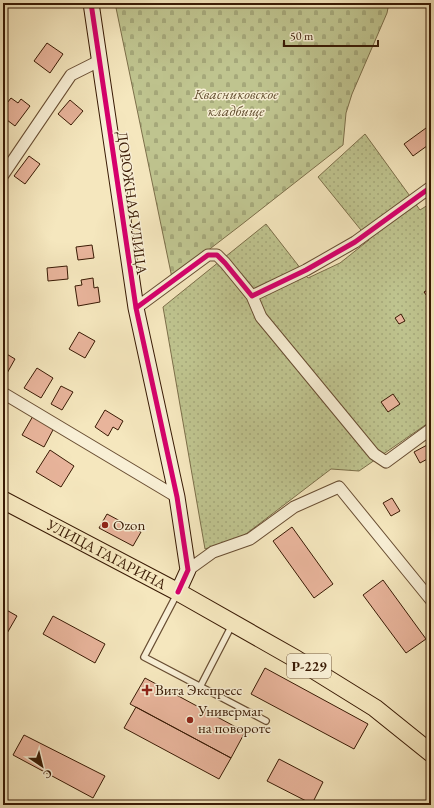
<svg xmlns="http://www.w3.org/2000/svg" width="434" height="808" font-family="'EB Garamond',serif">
  <defs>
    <pattern id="grass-dots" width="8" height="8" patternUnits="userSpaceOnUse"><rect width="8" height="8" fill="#bfc48f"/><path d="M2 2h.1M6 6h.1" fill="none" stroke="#a5a87a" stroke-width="1.8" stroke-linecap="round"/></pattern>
    <pattern id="cemetery-stones" width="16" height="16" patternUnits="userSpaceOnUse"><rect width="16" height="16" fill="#bfc48f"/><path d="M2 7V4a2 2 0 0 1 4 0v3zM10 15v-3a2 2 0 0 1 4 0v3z" fill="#a5a87a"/></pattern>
  </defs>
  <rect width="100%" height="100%" fill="#f5e7be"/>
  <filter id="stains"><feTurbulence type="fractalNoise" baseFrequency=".005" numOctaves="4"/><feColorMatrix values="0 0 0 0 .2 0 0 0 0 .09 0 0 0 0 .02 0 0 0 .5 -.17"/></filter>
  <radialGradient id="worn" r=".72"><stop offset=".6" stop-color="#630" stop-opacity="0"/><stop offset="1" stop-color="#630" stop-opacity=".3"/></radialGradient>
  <path fill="url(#grass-dots)" stroke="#7c6f4a" d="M365,134L420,210L431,203V421L359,471L331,469L242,537L205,549L163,307L266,224L308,278L340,263L369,240L318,177Z"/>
  <path fill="url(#cemetery-stones)" stroke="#7c6f4a" d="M115,3H389L387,13L352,94L346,113L343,145L241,225L172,278Z"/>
  <path fill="#e8b49b" stroke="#391a04" d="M47,43L63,54L50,73L34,61Z
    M11,98L18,103L21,99L30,106L15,126L3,117V108Z
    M70,100L83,111L71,125L58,114Z
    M426,128L431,135V143L413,156L404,144Z
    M29,156L40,164L25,184L14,176Z
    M92,245L94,258L78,260L76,247Z
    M67,266L68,279L48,281L47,268Z
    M93,278L94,288L98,287L100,302L78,306L75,286L82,285L81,280Z
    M431,288V298L429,299L424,292Z
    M401,314L405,321L399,324L395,318Z
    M79,332L95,341L85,358L69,349Z
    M5,353L15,359L6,375L3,373V355Z
    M37,368L53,378L41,398L24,388Z
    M61,386L73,392L62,410L51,404Z
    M393,394L400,404L388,412L381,402Z
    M105,410L123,421L118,430L113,427L108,436L95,427Z
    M33,416L54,428L44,447L22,435Z
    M429,444L431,447V457L420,463L414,452Z
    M50,450L74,466L61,487L36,472Z
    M392,498L400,511L391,516L383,503Z
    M107,514L141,532L133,546L99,528Z
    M292,527L333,584L314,598L273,541Z
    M383,580L426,639L406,653L363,595Z
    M3,608L17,616L6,635L3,633Z
    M53,616L105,644L95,663L43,634Z
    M265,668L368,724L354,749L251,694Z
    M145,678L245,732L231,758L130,704Z
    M136,707L231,758L219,779L124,728Z
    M24,735L105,776L93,798L13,755Z
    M279,759L323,782L312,804L267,781Z"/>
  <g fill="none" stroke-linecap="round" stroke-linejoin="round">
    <defs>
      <path id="lane" d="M177,594L144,657L266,721
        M200,687L232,625"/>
      <path id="street" d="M3,175L71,75L99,61
        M252,296L261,317L374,454L386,462L431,429
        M136,308L208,255H217L225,263L252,296L306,270L355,242L431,187
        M3,393L177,497
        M188,570L213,552L250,539L294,507L339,487L431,600"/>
      <path id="secondary" d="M91,3L136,308L177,497L188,570L178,592"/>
      <g id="primary">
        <path id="s1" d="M3,500L178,592L296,659L375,708L431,753"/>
      </g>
    </defs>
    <use href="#lane" stroke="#684d32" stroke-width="8"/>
    <use href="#street" stroke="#684d32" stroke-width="13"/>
    <use href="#secondary" stroke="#391a04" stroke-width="17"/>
    <use href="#primary" stroke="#391a04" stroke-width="19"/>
    <use href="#lane" stroke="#f8efd5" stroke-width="5.5"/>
    <use href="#street" stroke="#f8efd5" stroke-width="11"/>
    <use href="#secondary" stroke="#f8efd5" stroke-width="15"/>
    <use href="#primary" stroke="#f5e7be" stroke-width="17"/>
    <defs>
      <path id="cycleway" d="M91,3L136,308L177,497L188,570L178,592
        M136,308L208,255H217L225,263L252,296L306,270L355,242L431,187"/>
    </defs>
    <use href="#cycleway" stroke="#f8efd5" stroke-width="8"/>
    <use href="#cycleway" stroke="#d6006c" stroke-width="5"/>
  </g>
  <g fill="#8f2418" stroke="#f8efd5" stroke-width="1.5">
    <circle cx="105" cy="525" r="4"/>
    <path d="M145 684h4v4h4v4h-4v4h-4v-4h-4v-4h4z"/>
    <circle cx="190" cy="720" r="4"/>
  </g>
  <g text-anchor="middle" stroke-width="3" stroke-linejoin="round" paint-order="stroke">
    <rect fill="#f8efd5" stroke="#725a43" stroke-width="1" x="287" y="654" width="44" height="24" rx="3"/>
    <g font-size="14" font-weight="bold" fill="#391a04">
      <text x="309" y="671">Р-229</text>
    </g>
    <g font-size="15" font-style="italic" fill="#614d2e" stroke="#f8efd5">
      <text x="236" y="99">Квасниковское<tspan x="236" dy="17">кладбище</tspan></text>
    </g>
    <g font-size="15" fill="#391a04" stroke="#f8efd5">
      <text transform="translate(132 203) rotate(82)" y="5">ДОРОЖНАЯ УЛИЦА</text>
      <text dy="5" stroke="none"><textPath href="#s1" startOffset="117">УЛИЦА ГАГАРИНА</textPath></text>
    </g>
    <g font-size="15" fill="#391a04" stroke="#f8efd5" text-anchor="start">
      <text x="113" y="530">Ozon</text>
      <text x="155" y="695">Вита Экспресс</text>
      <text x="198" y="716">Универмаг<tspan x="198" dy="17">на повороте</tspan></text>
    </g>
  </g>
  <rect width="434" height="808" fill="none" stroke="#f5e7be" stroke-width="16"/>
  <rect x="4" y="4" width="426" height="800" fill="none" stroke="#391a04" stroke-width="2"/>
  <rect x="8" y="8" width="418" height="792" fill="none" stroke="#391a04"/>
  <g transform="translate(42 766) rotate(145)" stroke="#f8efd5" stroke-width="3" paint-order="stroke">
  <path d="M0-3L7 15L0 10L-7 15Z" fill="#391a04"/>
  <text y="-6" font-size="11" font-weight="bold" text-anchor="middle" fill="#391a04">С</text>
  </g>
  <path d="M284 40v6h94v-6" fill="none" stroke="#391a04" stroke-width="2"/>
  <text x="290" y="40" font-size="12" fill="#391a04" stroke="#f8efd5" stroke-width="3" paint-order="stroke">50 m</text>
  <rect width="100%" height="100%" filter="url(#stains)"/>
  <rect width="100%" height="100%" fill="url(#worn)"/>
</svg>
